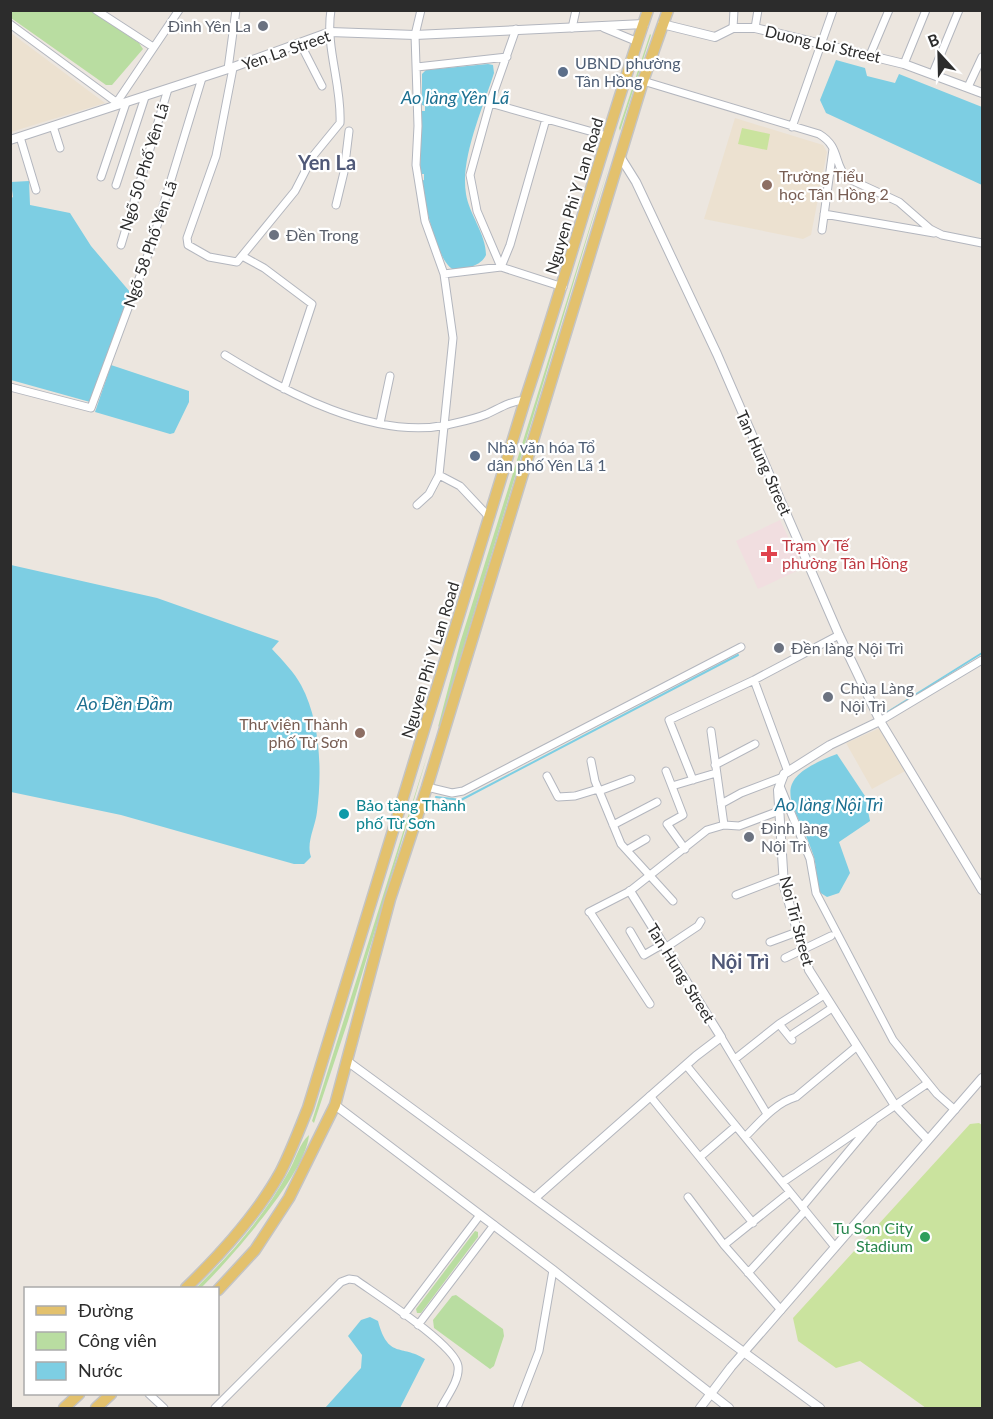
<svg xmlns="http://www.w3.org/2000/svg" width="993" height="1419" font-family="Lato,sans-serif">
  <rect width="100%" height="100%" fill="#ece6df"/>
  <path fill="#ece1d0" d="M11,33L105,103L11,132Z
    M735,118L823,145L827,152L811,235L803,239L704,219Z
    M880,728L907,770L872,789L846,743Z"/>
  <path fill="#f1dee0" d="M780,520L803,568L758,589L736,541Z"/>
  <path fill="#b9dda1" d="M11,11H92L139,43L143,49L112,85H106L11,18Z
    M650,34L651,35L620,131L619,128Z
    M610,162L440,725L438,727L460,643Z
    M428,753L348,1021L314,1123L312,1121Z
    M309,1135C306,1174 229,1260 201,1288H196C232,1253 265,1215 289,1171C295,1161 300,1142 309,1135Z
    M475,1231L478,1232V1237L421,1313H417L416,1309Z
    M456,1295L503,1329L504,1336L494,1366L490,1369L434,1328L433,1320L452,1296Z"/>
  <path fill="#cae39e" d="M742,128L770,134L767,150L738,144Z
    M979,1123L982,1125V1408H926L860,1361L836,1368L798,1341L793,1318L970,1124Z"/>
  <path fill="#7dcee3" d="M836,60L865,68L867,76L895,83L899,74L982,107V185L826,113L820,100Z
    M488,64L493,65L494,73C483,108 460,158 466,194C469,214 486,234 486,255C481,266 466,269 455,270C437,266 424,198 421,181L424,180V174H420L421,111H425V106L422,105V74L426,70Z
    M29,181L30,205L70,213L91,246L130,292L90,402L11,380L10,199L13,197L11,182Z
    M111,365L189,391V402L174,433L170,434L95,412Z
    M11,565L157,598L279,641L272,649C283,661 294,672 301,685C321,722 322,773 317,812C315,828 306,842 311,857L304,864H294L121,815L11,792Z
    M837,754L865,796L870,821L839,842L850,873L839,893L827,897L819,892C816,879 817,866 813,854C796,802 762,782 837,754Z
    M370,1317L378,1321C388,1359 401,1344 425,1359L400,1408H325L361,1368L362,1355L348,1336L361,1320Z"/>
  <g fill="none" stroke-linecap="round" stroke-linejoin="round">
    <path stroke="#7dcee3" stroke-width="2" d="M886,713L982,653
      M436,797L461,800L738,655"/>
    <defs>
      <path id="minor" d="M96,10L153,47
        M10,24L116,102
        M572,28L576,10
        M604,28L638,42
        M733,28L734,10
        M755,28L758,10
        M516,29L490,103L607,136
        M300,43L322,86
        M870,55L889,10
        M904,64L926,10
        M417,67L507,57
        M233,68L216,156L187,238L188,245L209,257L237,262L295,191L313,156L340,123C342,85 325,47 331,10
        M228,69L236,10
        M933,73L959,10
        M643,81L819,134C841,147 833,164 847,178L899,202L930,229L942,235L982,243
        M968,87L982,57
        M490,103L470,175L477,211L501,267
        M115,105L179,10
        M53,126L60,148
        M792,127L833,10
        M20,137L36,190
        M101,177L126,103
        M116,185L145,97
        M336,205L344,172L349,131
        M824,214L934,233
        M822,230L833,149
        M121,245L168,89
        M242,256L264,268L312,304L284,389
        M501,267L510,245L546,119
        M444,274L501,267L563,287
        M225,355C285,392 374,440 447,425C460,422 475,419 487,414C500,408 510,401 525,400
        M10,387L91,408L150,249L202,78
        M380,423L390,376
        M439,475L460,486L490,518
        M417,505L429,494L439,475L453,338L444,274L425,221L416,165L418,126L415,35L421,10
        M754,680L788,772
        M880,721L982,660
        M711,731L724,825
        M591,761L595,781L621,844L673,901
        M715,765L755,744
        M666,771L683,815L667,824L685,849
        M547,776L558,797L575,796L598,789
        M693,780L669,720L754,680L839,635
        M672,786L716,773
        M780,786L810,859L816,893L893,1040L937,1094L955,1110
        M427,787L452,793L463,791L741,647
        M599,791L631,779
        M721,804L741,793L783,777
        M613,825L657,802
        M627,850L646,839
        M736,895L783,877
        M589,912L630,891L707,830L724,825L739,826L779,811
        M590,912L650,1004
        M630,931L644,955L663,944
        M770,942L797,932
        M665,948L698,926L701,921
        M785,958L831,936
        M779,1024L792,1040
        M793,1034L832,1008
        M721,1037L767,1114
        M735,1059L779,1024L824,995
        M686,1065L835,1247
        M650,1096L753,1223
        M745,1137C760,1122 775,1103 796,1097L856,1047
        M700,1157L736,1126
        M783,1182L928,1083
        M688,1197L724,1245
        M802,1207L873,1122
        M748,1273L805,1211
        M781,1310L724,1245L790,1192
        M404,1315L480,1215
        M418,1325L494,1225
        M149,1394L164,1408
        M215,1408L341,1282L349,1279L356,1280C377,1295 455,1345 458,1366C460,1380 447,1396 441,1408
        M517,1408L539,1351L553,1270"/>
      <path id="tertiary" d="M662,24L715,37L733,28H755L904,64L982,93
        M10,140L228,69L330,32L415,35L644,24
        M621,158L636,182L717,354L839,635L880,721L982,890
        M880,721L830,745L784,774L778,790L784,886L809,970L894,1104L928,1140
        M347,1061L820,1408
        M335,1105L553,1270L729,1408
        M536,1197L696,1056L721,1037L630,891
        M700,1408L731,1367L982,1078"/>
      <path id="primary" d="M186,1288C221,1254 256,1216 280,1173C291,1152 299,1130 308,1108L525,400C568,271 604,139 648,10
        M218,1290L255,1250L289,1198L335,1105L390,899L427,787L643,81L668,10
        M64,1408L79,1394
        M96,1408L111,1394"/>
    </defs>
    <use href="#minor" stroke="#b3b6be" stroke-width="9"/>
    <use href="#tertiary" stroke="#b3b6be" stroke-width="10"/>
    <use href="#primary" stroke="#c4c4c4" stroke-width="13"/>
    <use href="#minor" stroke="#fff" stroke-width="7"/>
    <use href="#tertiary" stroke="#fff" stroke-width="8"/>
    <use href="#primary" stroke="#e3c16d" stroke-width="10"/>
  </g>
  <g fill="#6b7280" stroke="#fff" stroke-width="2">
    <circle cx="263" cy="26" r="6"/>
    <circle cx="274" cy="235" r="6"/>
    <circle cx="779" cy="648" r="6"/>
    <circle cx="828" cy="697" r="6"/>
    <circle cx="749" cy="837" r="6"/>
  </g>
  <g fill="#5c6f8a" stroke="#fff" stroke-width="2">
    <circle cx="563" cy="72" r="6"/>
    <circle cx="475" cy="456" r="6"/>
  </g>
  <g fill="#8d6e63" stroke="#fff" stroke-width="2">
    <circle cx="767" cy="185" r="6"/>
    <circle cx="360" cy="733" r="6"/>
  </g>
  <path fill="#e0444e" stroke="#fff" stroke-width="2" d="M766 545h6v6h6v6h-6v6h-6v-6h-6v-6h6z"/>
  <circle fill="#0f9aa8" stroke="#fff" stroke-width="2" cx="344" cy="814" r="6"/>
  <circle fill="#2e9e5b" stroke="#fff" stroke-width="2" cx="925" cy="1237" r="6"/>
  <g text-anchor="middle" stroke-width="4.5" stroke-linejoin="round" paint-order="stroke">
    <g font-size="16" fill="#5b616d" stroke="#fff" text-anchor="start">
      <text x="251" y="32" text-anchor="end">Đình Yên La</text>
      <text x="286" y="241">Đền Trong</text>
      <text x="791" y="654">Đền làng Nội Trì</text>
      <text x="840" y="694">Chùa Làng<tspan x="840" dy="18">Nội Trì</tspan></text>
      <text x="761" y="834">Đình làng<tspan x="761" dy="18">Nội Trì</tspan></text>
    </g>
    <g font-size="16" fill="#2c2c2c" stroke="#fff">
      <text transform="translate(823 44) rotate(13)" y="6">Duong Loi Street</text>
      <text transform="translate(286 50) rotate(-19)" y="6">Yen La Street</text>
      <text transform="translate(144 167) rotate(-73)" y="6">Ngõ 50 Phố Yên Lã</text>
      <text transform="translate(574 196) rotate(-73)" y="6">Nguyen Phi Y Lan Road</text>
      <text transform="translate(150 244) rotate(-71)" y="6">Ngõ 58 Phố Yên Lã</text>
      <text transform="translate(764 463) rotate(66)" y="6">Tan Hung Street</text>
      <text transform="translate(430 660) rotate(-73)" y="6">Nguyen Phi Y Lan Road</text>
      <text transform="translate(797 921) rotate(75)" y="6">Noi Tri Street</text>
      <text transform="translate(681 973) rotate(58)" y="6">Tan Hung Street</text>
    </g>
    <g font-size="16" fill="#4e5e75" stroke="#fff" text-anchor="start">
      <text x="575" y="69">UBND phường<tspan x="575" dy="18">Tân Hồng</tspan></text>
      <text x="487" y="453">Nhà văn hóa Tổ<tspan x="487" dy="18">dân phố Yên Lã 1</tspan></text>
    </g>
    <g font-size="16" fill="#785e54" stroke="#fff" text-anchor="start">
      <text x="779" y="182">Trường Tiểu<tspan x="779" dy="18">học Tân Hồng 2</tspan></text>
      <text x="348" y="730" text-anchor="end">Thư viện Thành<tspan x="348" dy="18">phố Từ Sơn</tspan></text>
    </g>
    <g font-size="16" fill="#be3a42" stroke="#fff" text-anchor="start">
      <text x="782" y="551">Trạm Y Tế<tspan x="782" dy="18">phường Tân Hồng</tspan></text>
    </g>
    <g font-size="16" fill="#0d838f" stroke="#fff" text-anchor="start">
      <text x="356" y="811">Bảo tàng Thành<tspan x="356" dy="18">phố Từ Sơn</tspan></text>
    </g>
    <g font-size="16" fill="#27864d" stroke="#fff" text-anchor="end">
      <text x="913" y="1234">Tu Son City<tspan x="913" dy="18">Stadium</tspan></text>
    </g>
    <g font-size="18" font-style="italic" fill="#1b6f90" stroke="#fff">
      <text x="455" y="104">Ao làng Yên Lã</text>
      <text x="125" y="710">Ao Đền Đầm</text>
      <text x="829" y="811">Ao làng Nội Trì</text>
    </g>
    <g font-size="20" font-weight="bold" fill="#505978" stroke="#fff">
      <text x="327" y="170">Yen La</text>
      <text x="740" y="969">Nội Trì</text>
    </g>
  </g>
  <rect width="993" height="1419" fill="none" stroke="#2c2c2c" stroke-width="24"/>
  <rect x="24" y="1287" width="195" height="108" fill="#ffffff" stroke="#ababab" stroke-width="1.5"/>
  <rect x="36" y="1306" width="30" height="9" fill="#e3c16d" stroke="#ababab" stroke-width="1.5"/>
  <text x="78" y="1317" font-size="18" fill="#2c2c2c">Đường</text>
  <rect x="36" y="1332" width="30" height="18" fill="#b9dda1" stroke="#ababab" stroke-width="1.5"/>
  <text x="78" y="1347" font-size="18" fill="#2c2c2c">Công viên</text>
  <rect x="36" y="1362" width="30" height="18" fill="#7dcee3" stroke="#ababab" stroke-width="1.5"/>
  <text x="78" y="1377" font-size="18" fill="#2c2c2c">Nước</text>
  <g transform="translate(939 54) rotate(338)" stroke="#ffffff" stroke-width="4.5" paint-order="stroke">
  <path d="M0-4.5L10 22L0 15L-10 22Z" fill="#2c2c2c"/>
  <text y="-9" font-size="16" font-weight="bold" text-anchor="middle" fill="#2c2c2c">B</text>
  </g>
</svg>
